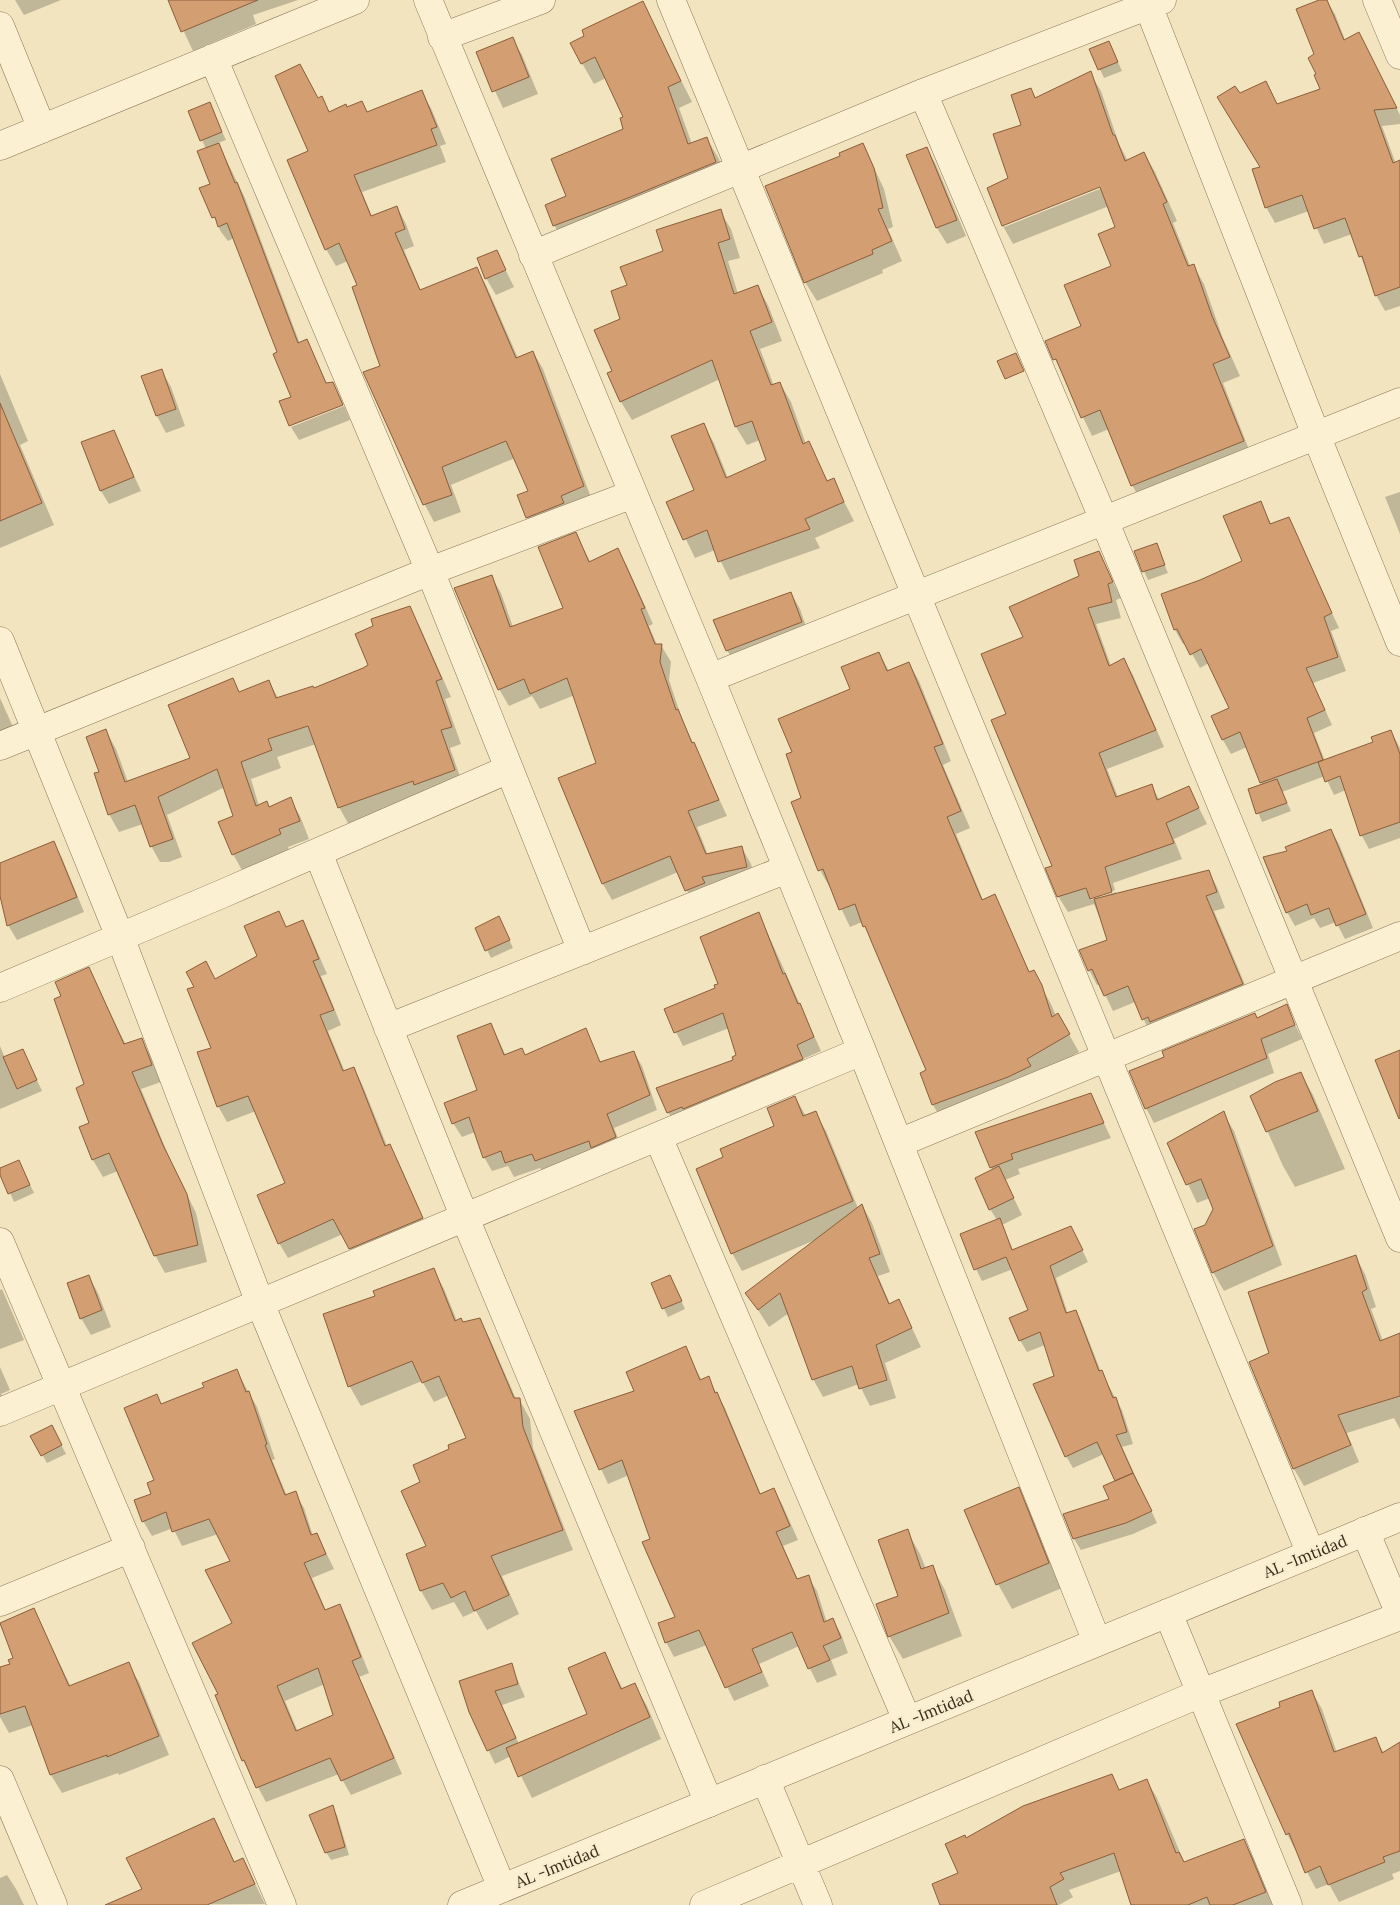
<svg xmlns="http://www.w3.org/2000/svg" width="1400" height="1905" font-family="Lora,serif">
  <rect width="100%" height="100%" fill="#f1e4bf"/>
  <path fill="#0003" fill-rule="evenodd" d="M15,0H61L24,15Z
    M169,0H298L253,15L256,24L193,51Z
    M1323,0H1326L1335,14L1345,40L1367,49L1400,115V124L1382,126L1396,164L1400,163V306L1385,311L1376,295L1352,234L1324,244L1309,211L1275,223L1266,207L1262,167L1240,95L1266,83L1278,105L1321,90L1316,55Z
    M642,3L692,102L679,108L692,144L707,139L719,159L727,183L567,246L554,225L567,196L625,130V118L606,78L594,84L571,44Z
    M512,38L522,55L538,94L503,108L477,53Z
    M1091,50L1113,51L1122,71L1104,78Z
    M1090,73L1101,91L1119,144L1128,161L1144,153L1155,172L1177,221L1173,223L1190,266L1193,265L1204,284L1222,336L1240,376L1223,383L1253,460L1143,504L1132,485L1109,429L1092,436L1047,342L1083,327L1113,267L1117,228L1109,206L1013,244L1003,226L989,189L1010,179L1031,90L1036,98ZM1106,184L1107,186L1004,227V224Z
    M421,92L431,108L446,144L440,146L446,162L362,192L372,216L397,207L406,224L414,246L404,250L421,291L476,268L486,285L518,358L533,352L543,369L593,503L537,534L527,517L530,492L515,458L451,485L461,512L434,522L425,505L382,409V366L358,285L348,261L336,266L326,249L310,152L318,99L321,98L330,112L347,109L362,102L368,114Z
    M209,104L226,140L218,143L245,198L300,344L307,341L327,384L332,383L343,404L290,426L281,402L293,398L278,353L234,238L228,241L221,232L201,188L211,184L206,149L189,112Z
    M863,144L884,189L893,227L888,229L902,261L882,270L883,273L817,301L805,282L842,157Z
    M927,148L936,165L966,236L947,244L937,228L908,156Z
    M720,211L731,229L740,258L728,261L738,294L758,287L768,305L782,341L760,349L774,386L780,383L791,402L806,444L808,443L828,482L833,480L854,521L815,538L820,548L730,580L715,550L695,558L668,503L695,491L703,424L714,443L728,478L768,461L760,440L747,445L736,427L720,379L632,420L621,402L614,371L628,286L665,252Z
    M496,251L514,287L496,295L486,278Z
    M161,370L171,387L185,426L166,433L157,416L143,377Z
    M0,374L28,441L20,445L54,525L0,548Z
    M344,406L350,420L299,440L291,427Z
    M114,432L141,491L109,504L101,491L82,443Z
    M1400,492V534L1385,497Z
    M1260,503L1272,525L1288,518L1339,628L1331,631L1346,671L1313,683L1332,725L1314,733L1325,761L1375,743L1391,731L1400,748V838L1369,849L1362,836L1346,790L1334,795L1325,776L1282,792L1291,811L1262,822L1249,790L1262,785L1247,747L1231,754L1223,740L1231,709L1209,663L1200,668L1186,643L1183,644L1175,630L1163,595L1201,581L1244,562Z
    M576,534L591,563L617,550L627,566L653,624L649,626L657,645H661L671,662L669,680L682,719L727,816L697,827L708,855L742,848L751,864L756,883L695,907L678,872L612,900L603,884L559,779L598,764L575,695L540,709L532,696L509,706L499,689L491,576L501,593L513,627L564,609Z
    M1156,545L1168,573L1148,580L1135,552Z
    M1098,552L1121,598L1116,600L1121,618L1096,624L1111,666L1124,660L1133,675L1164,747L1107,769L1118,797L1151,785L1160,801L1189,788L1207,824L1174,839L1182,859L1113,883L1115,890L1091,898V900L1116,892V895L1209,872L1217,887L1225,908L1214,911L1251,999L1151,1034L1135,1002L1113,1011L1100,984L1097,985L1089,970L1109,941L1094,904L1068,912L1058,896L1053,867L1007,715L1025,638L1081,576Z
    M791,593L800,609L810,638L736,666L727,650Z
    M409,607L419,625L451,697L445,699L461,744L450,748L464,788L349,825L339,807L316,744L277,757L281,768L251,779L259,806L269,808L290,799L300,816L309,839L288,847L290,852L243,872L233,854L234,817L225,787L167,815L182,857L169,862H160L150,844L143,824L119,832L109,814L100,772L106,731L116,749L128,782L191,759L233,680L240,693L269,681L278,698L314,689L363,669L369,665L374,627Z
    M879,653L889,671L909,663L919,681L951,761L943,765L970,828L956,834L983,900L994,896L1030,973L1033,972L1051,1004L1056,1016L1058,1015L1079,1052L1036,1076L943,1122L933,1105L921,1073L928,1071L873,942L862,922L850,927L831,887L830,888L820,870L792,803L802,799L793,753L852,689Z
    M0,698L18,738L0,746Z
    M1331,830L1339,844L1373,928L1345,939L1336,922L1320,928L1314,918L1295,926L1287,912L1289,851Z
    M53,842L62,858L84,912L17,940L8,925Z
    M279,913L287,928L303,921L311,937L327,974L321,976L341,1025L328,1031L345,1072L354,1068L362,1084L387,1146H389L398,1161L430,1234L359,1263L343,1234L288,1258L279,1243L287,1183L256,1111L227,1122L218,1106L213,1048L215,980L258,956Z
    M759,914L821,1051L803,1059L809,1073L676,1126L668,1112L735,1061L738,1055L729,1028L683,1046L665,1010L717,988Z
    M503,926L513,948L491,958L476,928Z
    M88,969L126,1045L141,1040L151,1057L161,1082L141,1089L172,1164L196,1213L207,1262L165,1273L155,1255L118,1171L103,1177L93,1160L80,1128L91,1123L86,1085L63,997Z
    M1286,1006L1302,1039L1268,1054L1274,1073L1154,1123L1146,1108L1166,1058L1255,1014L1258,1019Z
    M491,1024L506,1056H525L585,1030L601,1063L634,1052L642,1066L657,1110L614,1128L623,1152L545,1175L540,1168L514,1177L508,1166L492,1171L484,1157L475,1132L462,1137L453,1123L478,1091Z
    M0,1046L5,1058L23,1050L42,1091L0,1109Z
    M1301,1074L1313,1095L1345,1169L1295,1187L1283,1166L1252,1097Z
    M1090,1094L1111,1138L1018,1169L1020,1174L1005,1180L1022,1215L1002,1225L1013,1250L1077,1239L1088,1262L1056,1278L1068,1314L1076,1311L1082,1323L1101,1372L1122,1410L1133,1444L1122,1447L1157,1523L1133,1534L1081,1550L1074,1539L1111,1500L1117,1481L1104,1454L1073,1468L1066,1456L1056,1377L1045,1345L1027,1352L1020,1340L1030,1310L1013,1269L982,1281L976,1269L997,1220L990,1209L993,1171L991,1167Z
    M795,1097L806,1116L815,1112L826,1131L858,1208L862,1205L872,1223L890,1272L878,1276L890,1304L899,1301L921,1347L885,1363L896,1398L870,1406L859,1384L823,1397L813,1379L789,1313L769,1327L747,1293L815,1240L742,1271L732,1253L725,1157L776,1126Z
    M1223,1113L1234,1131L1282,1265L1224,1291L1213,1272L1206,1226L1215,1209L1210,1198L1197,1203L1169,1144Z
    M19,1161L34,1193L14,1202L0,1169Z
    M1356,1257L1365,1274L1376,1307L1371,1309L1383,1341L1400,1334V1429L1394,1418L1347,1433L1359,1462L1304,1486L1294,1469L1250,1362L1271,1354Z
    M433,1269L444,1289L457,1321L463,1323L479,1319L490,1339L516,1399H519L530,1419L533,1448L573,1550L502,1576L519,1614L487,1630L476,1611L463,1617L454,1602L432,1610L421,1591L428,1547L451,1450L468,1439L449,1395L434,1402L422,1381L361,1406L350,1387L325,1315L376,1297Z
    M670,1276L685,1309L668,1317L652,1284Z
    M89,1277L98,1293L111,1327L91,1335L81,1318Z
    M2,1289L24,1340L0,1349V1290Z
    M685,1348L702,1381L708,1378L725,1408L761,1495L774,1490L782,1504L798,1540L783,1546L798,1580L808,1577L817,1591L827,1623L833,1620L841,1634L848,1653L831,1660L837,1675L817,1683L799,1646L759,1664L769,1686L734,1701L707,1645L674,1657L666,1642L676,1617L629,1475L608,1484L575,1412L635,1391Z
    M0,1367L10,1390L1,1394L7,1410L0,1416Z
    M236,1370L257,1407L275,1459L272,1460L287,1496L295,1493L304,1508L313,1536L317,1534L334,1569L312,1578L326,1611L339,1606L348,1621L369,1673L359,1677L402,1774L351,1795L339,1774L266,1802L243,1760L217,1696L219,1695L234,1624L231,1562L218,1534L182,1546L173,1528L152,1536L143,1521L156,1481V1396L162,1405L205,1388ZM325,1684L335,1716L298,1732L285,1701Z
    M56,1435L66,1454L47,1463L32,1437Z
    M1018,1489L1032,1514L1062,1588L1012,1609L998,1584L966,1511Z
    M907,1531L920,1554L926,1569L932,1567L945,1590L962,1636L903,1659L889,1636L900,1597Z
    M34,1610L71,1687L128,1664L139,1682L169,1755L119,1775L118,1773L62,1793L51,1775L33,1725L9,1733L0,1717V1669L12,1665L15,1658L0,1624Z
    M604,1654L623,1689L634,1684L647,1706L661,1739L532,1798L511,1756L495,1764L470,1712L511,1665L525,1697L502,1705L519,1744L589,1714Z
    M1312,1692L1322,1709L1337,1753L1376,1739L1384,1753L1400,1744V1871L1392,1874L1394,1879L1339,1902L1329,1884L1316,1889L1287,1834L1282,1707Z
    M1112,1776L1120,1791L1147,1781L1157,1798L1185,1864L1243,1840L1253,1857L1273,1905H1132L1121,1871L1069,1890L1073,1897L1059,1905H942L960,1874L966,1839Z
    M332,1807L337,1815L349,1855L331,1860L326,1852Z
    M214,1820L235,1863L243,1859L265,1904L107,1905L144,1890Z
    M7,1875L16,1889L24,1905H0V1878Z"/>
  <path fill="#d29e72" stroke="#8b5e3a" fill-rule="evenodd" d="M168,0H258L181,32Z
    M1319,0H1327L1344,40L1359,32L1397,108L1374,110L1393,163L1400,160V287L1375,296L1362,256L1359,257L1345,218L1314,229L1302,195L1265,208L1252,169L1260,167L1217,97L1235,86L1240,93L1266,81L1277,104L1320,89L1314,75L1316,74L1308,58L1314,54L1296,9Z
    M643,1L681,81L668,87L688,144L707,137L716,162L628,198L553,226L545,205L566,196L551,159L623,129L620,118L623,117L595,57L581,64L570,43L584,36L582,30Z
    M513,37L529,77L492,92L476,52Z
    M1109,41L1118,62L1098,70L1089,49Z
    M300,64L318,98L322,96L329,112L346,104L347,107L362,101L367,112L422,90L437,127L431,129L437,145L354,175L371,216L397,206L405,229L395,233L420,290L477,267L516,358L533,351L584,486L561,496L564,503L526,518L517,495L528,491L506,441L442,467L452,495L423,505L363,372L380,366L352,287L357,285L339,243L325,250L287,160L308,151L275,76Z
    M1091,71L1113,135H1115L1125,161L1144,152L1167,202L1163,204L1188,266L1194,264L1212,316L1230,357L1213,364L1244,441L1131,486L1100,410L1081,418L1056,359L1053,360L1045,341L1081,326L1064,285L1111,266L1098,234L1115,227L1100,187L1002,226L987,188L1008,178L993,134L1021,125L1011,95L1031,88L1035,98Z
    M210,102L222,132L200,141L188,111Z
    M219,143L235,183L237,182L298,343L307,339L326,383L333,382L343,405L289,426L279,401L291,397L273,354L277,352L227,223L218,227L215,217L212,218L199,188L210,184L197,151Z
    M863,143L874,168L883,208L878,209L892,241L872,250L873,254L804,283L765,186L840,156L839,153Z
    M927,147L957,220L936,228L906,155Z
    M721,209L730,239L718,243L734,294L758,285L772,322L750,331L771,385L780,382L803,444L809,441L827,481L834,478L844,502L805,519L810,529L718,562L707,530L683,540L666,502L694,490L671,436L704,423L726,478L766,460L752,421L735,427L712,360L620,402L607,373L612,371L594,330L620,319L611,291L627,285L620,267L663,251L656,230Z
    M497,250L506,270L485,279L477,258Z
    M1016,353L1024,371L1005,379L997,361Z
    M162,369L176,409L156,416L141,376Z
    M0,403L42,503L0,521Z
    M114,430L134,477L100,491L81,442Z
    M1261,501L1270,524L1289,517L1332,613L1324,617L1338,657L1306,668L1325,710L1307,718L1323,760L1260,783L1240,732L1222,740L1211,716L1229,708L1201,649L1190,655L1177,629L1174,630L1161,594L1200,580L1242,561L1223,516Z
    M576,532L589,562L618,548L645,608L641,609L655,644H662L660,662L676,710L678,709L692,743L694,742L719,800L688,811L706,854L742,846L747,867L702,877L705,883L685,891L670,856L602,884L558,778L596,763L567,678L530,694L524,679L498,690L454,588L492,575L510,627L563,608L538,547Z
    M1157,543L1165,565L1142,572L1134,551Z
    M1099,551L1113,582L1108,584L1112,602L1088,608L1109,666L1124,658L1156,730L1099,753L1116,797L1152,784L1157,800L1189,786L1199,808L1166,823L1174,843L1105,867L1112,892L1090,899L1086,888L1057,897L1045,868L1052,866L991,720L1006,714L981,654L1023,637L1009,607L1079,576L1074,560Z
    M791,592L802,622L726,651L713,620Z
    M410,606L442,679L436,681L452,727L441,730L455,770L414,785L413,781L338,808L308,726L268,739L272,750L241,762L256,806L267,801L269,807L291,797L300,821L279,829L281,834L232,855L218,822L233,816L217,769L158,797L173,839L150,847L135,805L108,815L94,773L99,772L86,737L106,729L125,782L190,758L168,705L233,678L239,692L269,680L276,698L313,686L314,688L363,668L368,665L355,634L373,626L371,619Z
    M879,652L887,671L909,662L943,744L934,747L961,811L947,817L982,900L995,894L1029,972L1034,970L1042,985L1052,1017L1058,1013L1070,1034L1027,1059L1031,1066L1008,1077L932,1105L920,1073L926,1070L872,943L865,926L863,927L855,904L839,910L823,869L818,871L791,802L801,798L786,754L792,752L778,719L850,689L841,667Z
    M1391,730L1400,754V822L1360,836L1340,776L1325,782L1318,762L1373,742L1371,737Z
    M1277,779L1287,803L1256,814L1248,789Z
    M1331,829L1366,914L1336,926L1329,908L1311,915L1307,904L1286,913L1263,857L1287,851L1285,847Z
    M54,841L77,897L7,926L0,896V863Z
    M1209,870L1217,892L1206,896L1243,984L1150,1022L1148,1017L1142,1020L1128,986L1104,996L1092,969L1088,971L1079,950L1107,940L1094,899Z
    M279,911L286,927L303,920L319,959L313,961L334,1010L320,1015L343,1071L354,1067L385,1146L390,1144L423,1218L349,1249L333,1219L278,1244L257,1195L285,1183L248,1096L217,1107L197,1052L211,1048L187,989L194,987L186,972L206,961L215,979L257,956L244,926Z
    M759,912L783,974L785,973L798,1004L800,1003L814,1037L797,1045L803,1059L683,1109L682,1107L667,1113L656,1088L733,1060L732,1057L736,1055L723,1013L674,1033L664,1009L715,988L714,985L718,984L700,937Z
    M499,916L510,940L485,951L475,928Z
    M89,967L124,1044L142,1038L152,1065L132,1072L163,1145L187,1194L198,1245L154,1256L109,1153L92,1160L79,1127L89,1123L76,1088L84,1084L54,999L61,996L55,982Z
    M1287,1004L1295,1025L1261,1039L1267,1058L1145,1109L1129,1071L1164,1057L1162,1051L1255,1013L1257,1018Z
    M491,1023L504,1055L522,1048L525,1055L586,1028L600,1062L634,1051L650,1095L607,1114L616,1137L591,1148L589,1141L535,1161L532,1154L505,1163L501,1151L483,1158L469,1117L452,1124L444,1103L477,1090L457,1036Z
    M23,1049L37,1080L17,1089L3,1057Z
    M1400,1050V1118L1399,1119L1375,1060Z
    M1301,1072L1318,1111L1266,1132L1250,1096L1275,1082Z
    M1091,1093L1104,1123L1011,1154L1013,1159L990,1168L975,1132Z
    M795,1096L803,1116L816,1111L853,1201L731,1254L696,1169L723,1157L720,1149L774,1126L767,1108Z
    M1224,1111L1273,1246L1212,1273L1194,1229L1205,1225L1213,1209L1201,1179L1186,1185L1167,1143Z
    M19,1160L30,1185L8,1194L0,1175V1168Z
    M999,1166L1014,1198L989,1210L975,1178Z
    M862,1204L880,1254L869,1258L889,1304L899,1299L912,1328L876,1345L887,1380L859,1389L852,1366L812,1380L780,1293L758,1310L745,1293Z
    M1000,1218L1012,1250L1071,1226L1083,1250L1050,1266L1066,1313L1076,1310L1099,1371L1102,1370L1113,1398L1116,1397L1127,1432L1116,1435L1133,1473L1115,1481L1097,1442L1065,1457L1033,1384L1054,1376L1040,1332L1019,1341L1009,1318L1028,1310L1006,1257L974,1270L960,1234Z
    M1356,1255L1367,1289L1362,1292L1380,1341L1400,1333V1396L1338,1415L1351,1445L1293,1469L1249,1362L1269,1353L1248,1292Z
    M434,1268L455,1321L461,1318L463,1322L480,1318L514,1398H520L523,1427L563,1530L491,1556L509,1595L474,1611L465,1591L451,1598L443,1583L420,1591L406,1554L426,1546L401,1491L420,1482L413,1465L449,1449L448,1445L466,1438L439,1376L422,1383L412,1361L348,1387L323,1314L375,1296L373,1291Z
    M89,1275L102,1310L80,1319L67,1283Z
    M670,1275L682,1301L662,1309L651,1283Z
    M686,1346L700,1380L709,1376L715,1393L717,1392L760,1494L774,1488L790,1526L776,1532L797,1579L809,1575L824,1622L833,1618L841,1638L823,1646L830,1660L808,1669L792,1632L752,1649L762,1672L725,1688L699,1630L665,1643L658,1623L675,1617L642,1542L650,1539L622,1460L599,1470L574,1411L634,1391L626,1372Z
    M237,1369L246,1392L249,1391L267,1444L265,1445L285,1495L296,1491L311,1535L317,1533L326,1554L304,1563L325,1610L340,1604L361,1657L352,1661L394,1758L341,1781L330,1758L256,1788L244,1760L242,1761L215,1695L218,1694L192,1643L232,1623L205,1570L230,1561L209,1519L172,1532L166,1512L142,1522L134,1500L151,1494L147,1483L154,1480L124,1408L157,1394L161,1404L204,1387L202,1383ZM318,1668L333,1715L296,1731L277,1686Z
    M52,1425L62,1445L41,1456L30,1436Z
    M1133,1473L1152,1511L1126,1523L1073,1539L1063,1514L1109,1499L1103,1486Z
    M1019,1487L1049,1563L996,1585L964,1510Z
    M908,1529L921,1569L933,1565L949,1613L888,1637L876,1604L898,1596L878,1540Z
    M34,1608L69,1686L129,1662L159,1736L107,1757V1755L50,1775L25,1706L0,1714V1667L10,1664L8,1660L13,1658L0,1623Z
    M605,1652L621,1689L635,1683L650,1717L518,1777L506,1748L587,1714L568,1668Z
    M512,1663L518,1684L495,1691L516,1738L487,1751L469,1712L459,1681Z
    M1312,1690L1334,1752L1376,1737L1382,1753L1400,1742V1851L1383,1857L1385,1862L1328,1885L1320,1866L1305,1873L1289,1833L1286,1835L1236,1724L1280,1707L1279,1702Z
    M1112,1774L1119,1790L1147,1779L1176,1853L1179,1852L1184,1862L1244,1839L1266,1892L1233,1905H1210L1207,1897L1188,1905H1131L1114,1853L1060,1873L1064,1879L1050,1887L1057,1905H940L932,1884L958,1873L945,1844L965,1835L966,1838L1023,1806Z
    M333,1805L345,1847L325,1853L309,1815Z
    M214,1818L234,1862L243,1858L255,1884L207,1905H105L142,1889L126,1858Z"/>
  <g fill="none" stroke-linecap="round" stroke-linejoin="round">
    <defs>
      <path id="minor" d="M428,0L710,678L862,1051L1097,1642
        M671,0L1311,1554
        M1146,0L1316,435L1400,642
        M1377,0L1400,55
        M0,26L42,129
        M442,37L541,0
        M213,58L430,571L582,951
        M923,93L1104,520L1400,1238
        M0,146L355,0
        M533,255L923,93L1162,0
        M0,641L120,937L260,1303L502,1888
        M710,678L1400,402
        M0,746L430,571L633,494
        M318,853L465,1218L709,1803
        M0,988L224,893L509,769
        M388,1028L787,869
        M658,1137L907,1720
        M899,1143L1400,936
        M0,1242L282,1905
        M0,1412L862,1051
        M1365,1531L1400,1614
        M0,1602L131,1548
        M1168,1613L1288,1905
        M765,1779L818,1905
        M0,1780L53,1905
        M704,1905L1201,1693L1400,1616"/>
      <path id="tertiary" d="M462,1905L1400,1517"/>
    </defs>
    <use href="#minor" stroke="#8a7456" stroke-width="29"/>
    <use href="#tertiary" stroke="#8a7456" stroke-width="29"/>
    <use href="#minor" stroke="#fbf1d2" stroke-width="28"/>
    <use href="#tertiary" stroke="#fbf1d2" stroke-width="28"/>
  </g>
  <g text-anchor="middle" stroke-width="5" stroke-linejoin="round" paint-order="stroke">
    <g font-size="16" fill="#392b1b" stroke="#f8edcf">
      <text transform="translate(1305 1556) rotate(-22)" y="6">AL -Imtidad</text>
      <text transform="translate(931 1711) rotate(-22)" y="6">AL -Imtidad</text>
      <text transform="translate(557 1866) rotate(-22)" y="6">AL -Imtidad</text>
    </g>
  </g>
</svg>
